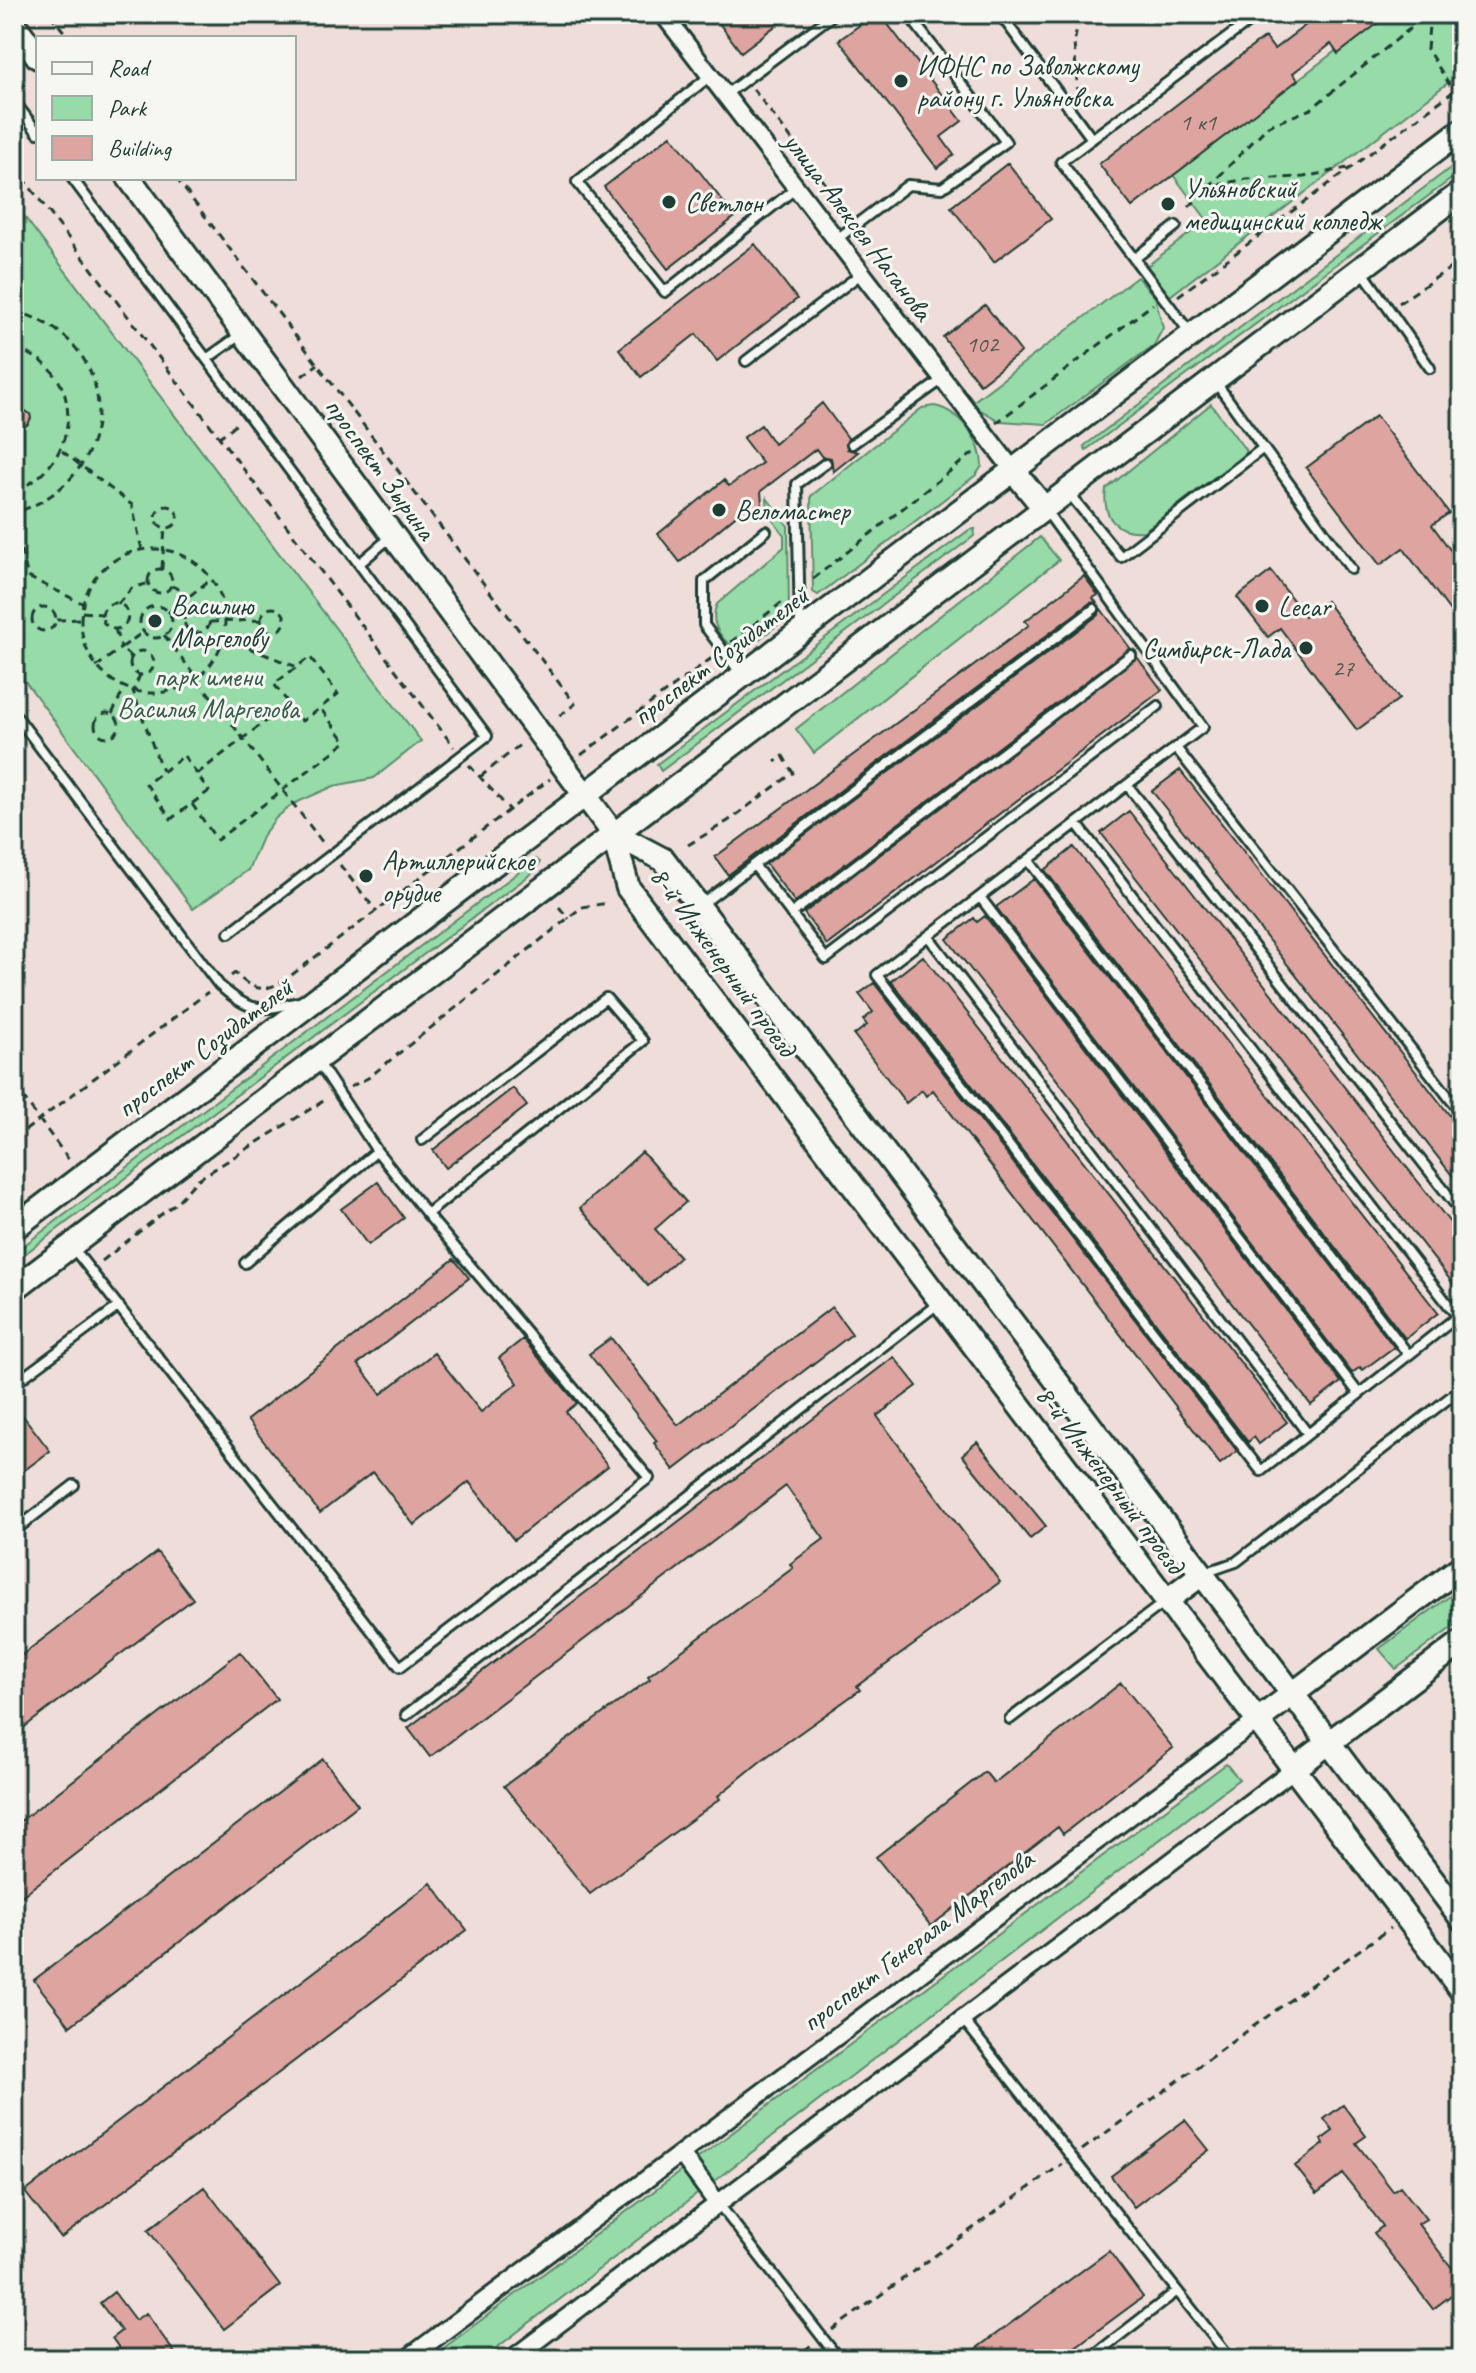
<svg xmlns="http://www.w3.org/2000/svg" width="1476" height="2373" font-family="Caveat,sans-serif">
  <rect width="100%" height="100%" fill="#efddd9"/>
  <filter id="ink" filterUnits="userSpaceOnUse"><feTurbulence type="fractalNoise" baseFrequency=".0125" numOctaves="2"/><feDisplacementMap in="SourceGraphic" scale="16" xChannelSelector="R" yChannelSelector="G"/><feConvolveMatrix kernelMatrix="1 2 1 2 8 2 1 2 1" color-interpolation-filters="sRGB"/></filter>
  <g filter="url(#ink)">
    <path fill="#97dba8" stroke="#5b8c6e" stroke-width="2" d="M1384,14H1462V72L1170,296L1147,266L1207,220L1173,175Z
      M1462,159V171L1086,450L1084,446Z
      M14,203L421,741L374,778L334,786L293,804L276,818L263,835L248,870L193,909L14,666Z
      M1137,277L1155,297L1163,328L1154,345L1046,424L1000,421L970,404Z
      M1211,404L1247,452L1144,531C1116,534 1102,517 1106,489Z
      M934,406C959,410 982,441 982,466L976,475L818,595L813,592L811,496L922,408Z
      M767,498L788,526L789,616L744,651C723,646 708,624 717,604L784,547V535L768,514Z
      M975,529L974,536L661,771L657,764L969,530Z
      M1040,537L1059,560L814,753L796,729Z
      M536,859L540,862L535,871L14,1262V1253Z
      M1462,1587V1620L1396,1669L1379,1649Z
      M1226,1764L1239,1779L482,2359H429Z"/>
    <path fill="#dea49f" stroke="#1f3d34" stroke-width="2" d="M712,14H791L741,52Z
      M854,14H880L962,121L941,137L954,155L937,168L839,40L861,24Z
      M1306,14H1390L1338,54L1331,44L1293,73L1298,80L1132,207L1099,164L1265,37L1274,49L1311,21Z
      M671,135L735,217L668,269L604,187Z
      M1008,163L1051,219L994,262L951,207Z
      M755,244L797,299L717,361L696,334L641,377L619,349Z
      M985,305L1021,352L980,384L943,337Z
      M822,403L848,438L847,449L858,452L833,472L831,458L822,457L816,449L761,491L762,504L754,510L746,507L680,562L658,534L724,480L729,486L762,463L743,438L761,425L774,444Z
      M14,404L30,414L31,418L28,424L14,434Z
      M1376,416L1449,513L1432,525L1462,566V627L1403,548L1380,565L1306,468Z
      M1271,571L1305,616L1326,601L1399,699L1357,730L1280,628L1268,637L1237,597Z
      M1084,576L1098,595L1093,598L1096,602L1090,603L728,875L715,857L1029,625L1025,621Z
      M1101,609L1130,648L795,902L766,864L1098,615Z
      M1137,657L1162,690L827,945L804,913Z
      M1180,770L1462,1131V1188L1152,791Z
      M1129,811L1462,1238V1295L1101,833Z
      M1074,847L1438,1313L1410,1335L1405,1338L1045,870Z
      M1034,879L1394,1347L1363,1370L1360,1367L1352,1373L996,907Z
      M985,916L1341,1382L1311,1405L947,939L974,918L977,922Z
      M923,956L1287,1422L1259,1444L1254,1437L1248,1442L891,981Z
      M874,983L1237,1451L1220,1464L933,1090L926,1096L922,1090L906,1103L854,1035L867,1025L863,1020L873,1012L859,994Z
      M513,1088L527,1106L446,1168L433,1150Z
      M642,1152L686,1202L655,1229L680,1257L648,1286L580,1208Z
      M378,1182L404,1218L368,1245L341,1209Z
      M454,1259L469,1278L358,1364L381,1394L434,1353L481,1412L518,1383L499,1358L523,1339L577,1403L566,1412L608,1466L514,1540L469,1482L414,1525L373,1472L320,1513L247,1420Z
      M832,1307L852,1334L674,1470L654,1443L657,1441L589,1354L611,1338L678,1425Z
      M894,1357L917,1386L877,1416L1000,1582L857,1686L860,1690L762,1760L718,1796L720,1799L590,1894L504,1786L650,1679L648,1676L793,1568L790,1564L824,1539L786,1486L430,1757L408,1728Z
      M14,1404L50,1451L14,1478Z
      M977,1442L1046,1526L1030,1539L962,1455Z
      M157,1552L193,1599L14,1735V1661Z
      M240,1652L277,1699L14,1902V1826Z
      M1121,1683L1173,1748L1063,1834L1058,1827L931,1926L876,1857L985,1772L994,1783Z
      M323,1759L358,1805L70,2026L34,1980Z
      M431,1883L467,1930L61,2238L25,2192Z
      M1343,2105L1366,2136L1356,2143L1393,2191L1400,2186L1426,2219L1418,2224L1462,2281V2287L1433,2309L1374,2233L1383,2226L1343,2174L1317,2194L1295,2166L1324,2144L1321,2140L1333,2131L1324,2119Z
      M1185,2120L1209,2150L1134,2207L1111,2176Z
      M204,2187L280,2286L224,2329L148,2230Z
      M1109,2251L1143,2297L1059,2359H962Z
      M114,2292L135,2320L146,2313L179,2359H127L112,2338L121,2331L100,2303Z"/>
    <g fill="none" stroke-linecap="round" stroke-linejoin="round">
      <defs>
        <path id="lane" d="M1000,14L1092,139
          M710,76L577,182L665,292L796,188
          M725,95L834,14
          M14,101L38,133
          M72,178L487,736L229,933
          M837,239L908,185L942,188L1006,142L908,14
          M1134,259L1176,226
          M1363,272L1430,368
          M1191,334L1061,162L1259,14
          M208,358L243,333
          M746,361L862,273
          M1214,380L1351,569
          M852,444L943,379
          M1067,491L1121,557L1262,449
          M1044,508L1203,727L877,975L1261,1471L1462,1313
          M360,563L393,535
          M800,627L797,484L826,463
          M742,675L704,625V581L766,531
          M14,713L219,985C251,1013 260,1012 302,1001
          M1177,749L1462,1114
          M1128,786L1462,1213
          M1077,824L1457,1316
          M1029,861L1408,1354
          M754,865L826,959L1158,706
          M980,897L1359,1394
          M702,904L1094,609
          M791,914L1131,655
          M928,936L1308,1434
          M422,1140L606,998L643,1041L427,1214
          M73,1248L400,1667L649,1478L427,1214L377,1151L317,1060
          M245,1263L377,1151
          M14,1384L119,1306
          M14,1531L74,1485
          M1204,1573L1236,1562L1462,1388
          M406,1715L939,1303
          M1010,1719L1166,1601
          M962,2018L1231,2359
          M718,2203L839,2359
          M1089,2359L1177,2291"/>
        <path id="street" d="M663,14L1013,470
          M682,2155L717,2203
          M407,2359L1258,1720
          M512,2359L1294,1769"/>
        <path id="secondary" d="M14,24L38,57
          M129,178L613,833L628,888L1462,1991
          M1013,470L1044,508
          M613,833L664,860L1462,1919
          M14,1228L1462,130
          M14,1289L1462,192
          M1166,1601L1202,1574
          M1258,1720L1462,1566
          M1294,1769L1462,1642"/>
      </defs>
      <use href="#lane" stroke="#1f3d34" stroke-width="14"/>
      <use href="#street" stroke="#1f3d34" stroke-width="22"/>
      <use href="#secondary" stroke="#1f3d34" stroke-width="28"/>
      <path stroke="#1f3d34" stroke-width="3" stroke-dasharray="8 6" stroke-linecap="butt" d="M50,14L69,38
        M1430,14L1427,49L1453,90
        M753,89L848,213
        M1078,95L1074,43L1080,14
        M14,166L454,747
        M176,178L575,704L558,717
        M1216,185L1246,179L1304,177L1347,168
        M1189,207L1268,126L1311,109L1428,14
        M1178,296L1462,85
        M1399,303L1462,260
        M14,311C127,340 125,479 14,513
        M14,349C89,367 82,466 14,491
        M302,376L318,364
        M996,423L1153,304
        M218,438L238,423
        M62,451L132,505L142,550
        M156 517a11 11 0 1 1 22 0a11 11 0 1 1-22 0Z
        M14,523L28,577L82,603
        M81 621a72 72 0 1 1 144 0a72 72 0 1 1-144 0Z
        M162,568L165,528
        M148 581a12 12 0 1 1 24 0a12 12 0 1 1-24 0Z
        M813,579L977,450
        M172,586L181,590L194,608
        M102 616a13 13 0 1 1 26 0a13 13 0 1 1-26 0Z
        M118,604L132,588L149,583
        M140 622a16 16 0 1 1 32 0a16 16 0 1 1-32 0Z
        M32 619a12 12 0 1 1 24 0a12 12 0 1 1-24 0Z
        M184 620a13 13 0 1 1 26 0a13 13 0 1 1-26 0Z
        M261 620a12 12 0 1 1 24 0a12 12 0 1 1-24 0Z
        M82,612L102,614
        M168,613L211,579
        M57,620L81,619
        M210,622L261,620
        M164,635L323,843
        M223,638L297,667
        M731,642L785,600
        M130 663a12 12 0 1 1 24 0a12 12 0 1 1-24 0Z
        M131,657L121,648L143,632
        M96,667L121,648L115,629
        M140,675L133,691L162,771
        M95 725a12 12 0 1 1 24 0a12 12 0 1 1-24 0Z
        M112,714L124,689
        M581,755L713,657
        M184,756L209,791L171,819L146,784Z
        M469,765L510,810
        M197,774L289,703
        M480,777L521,744
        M192,804L217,840L346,742L320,708L302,721L274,684L310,657L338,694L320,708
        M688,845L728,821L793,773L783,756L775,762
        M340,865L377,912
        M559,907L569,919
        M231,976L235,973C253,991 263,993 285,980L550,779
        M14,1085L69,1160
        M350,1087L368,1078L582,907L608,903
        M14,1139L208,992
        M102,1261L177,1202L197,1180L325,1100
        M1082,2150L1390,1928
        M832,2330L1062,2164
        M793,2359L813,2344"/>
      <use href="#lane" stroke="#f6f6f2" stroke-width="8"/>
      <use href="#street" stroke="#f6f6f2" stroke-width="16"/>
      <use href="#secondary" stroke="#f6f6f2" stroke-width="22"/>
    </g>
  </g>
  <g fill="#1f3d34" stroke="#f6f6f2" stroke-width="3">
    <circle cx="901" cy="81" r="8"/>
    <circle cx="669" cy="202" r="8"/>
    <circle cx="1168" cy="204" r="8"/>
    <circle cx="719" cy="510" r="8"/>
    <circle cx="1262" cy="606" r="8"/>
    <circle cx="155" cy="621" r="8"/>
    <circle cx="1306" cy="648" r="8"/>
    <circle cx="366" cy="876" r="8"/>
  </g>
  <g text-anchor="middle" stroke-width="6" stroke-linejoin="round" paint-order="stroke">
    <g font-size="24" fill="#4f574f">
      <text x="1198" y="130">1 к1</text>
      <text x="982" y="352">102</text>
      <text x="1343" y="676">27</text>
    </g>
    <g font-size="28" fill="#1f3d34" stroke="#f6f6f2" text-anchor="start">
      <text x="917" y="75">ИФНС по Заволжскому<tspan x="917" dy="32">району г. Ульяновска</tspan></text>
      <text x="1184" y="198">Ульяновский<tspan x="1184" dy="32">медицинский колледж</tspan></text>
      <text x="685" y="212">Светлон</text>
      <text x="735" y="520">Веломастер</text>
      <text x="171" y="615">Василию<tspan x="171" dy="32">Маргелову</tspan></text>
      <text x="1278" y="616">Lecar</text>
      <text x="1290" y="658" text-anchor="end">Симбирск-Лада</text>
      <text x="382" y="870">Артиллерийское<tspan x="382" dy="32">орудие</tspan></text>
    </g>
    <g font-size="28" fill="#1f3d34" stroke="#f6f6f2">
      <text transform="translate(859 226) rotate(53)" y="10">улица Алексея Наганова</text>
      <text transform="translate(381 468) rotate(54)" y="10">проспект Зырина</text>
      <text transform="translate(720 655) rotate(-37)" y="10">проспект Созидателей</text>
      <text transform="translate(724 961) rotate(54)" y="10">8-й Инженерный проезд</text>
      <text transform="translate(204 1047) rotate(-37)" y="10">проспект Созидателей</text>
      <text transform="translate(1111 1479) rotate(53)" y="10">8-й Инженерный проезд</text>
      <text transform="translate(917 1940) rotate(-37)" y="10">проспект Генерала Маргелова</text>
    </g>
    <g font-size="28" fill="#375d4b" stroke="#f6f6f2">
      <text x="208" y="686">парк имени<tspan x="208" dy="32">Василия Маргелова</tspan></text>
    </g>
  </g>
  <rect width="1476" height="2373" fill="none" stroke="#f6f6f2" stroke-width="48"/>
  <rect x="24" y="24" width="1428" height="2325" fill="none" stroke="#1f3d34" stroke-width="3" filter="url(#ink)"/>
  <rect x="36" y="36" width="260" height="144" fill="#f6f6f2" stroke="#a0aca6" stroke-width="2"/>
  <rect x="52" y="62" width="40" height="12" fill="#f6f6f2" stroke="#a0aca6" stroke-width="2"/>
  <text x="108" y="76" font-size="24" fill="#1f3d34">Road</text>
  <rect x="52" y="96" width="40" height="24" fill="#97dba8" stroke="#a0aca6" stroke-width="2"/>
  <text x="108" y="116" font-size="24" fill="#1f3d34">Park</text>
  <rect x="52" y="136" width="40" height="24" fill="#dea49f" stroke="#a0aca6" stroke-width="2"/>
  <text x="108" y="156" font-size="24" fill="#1f3d34">Building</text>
</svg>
